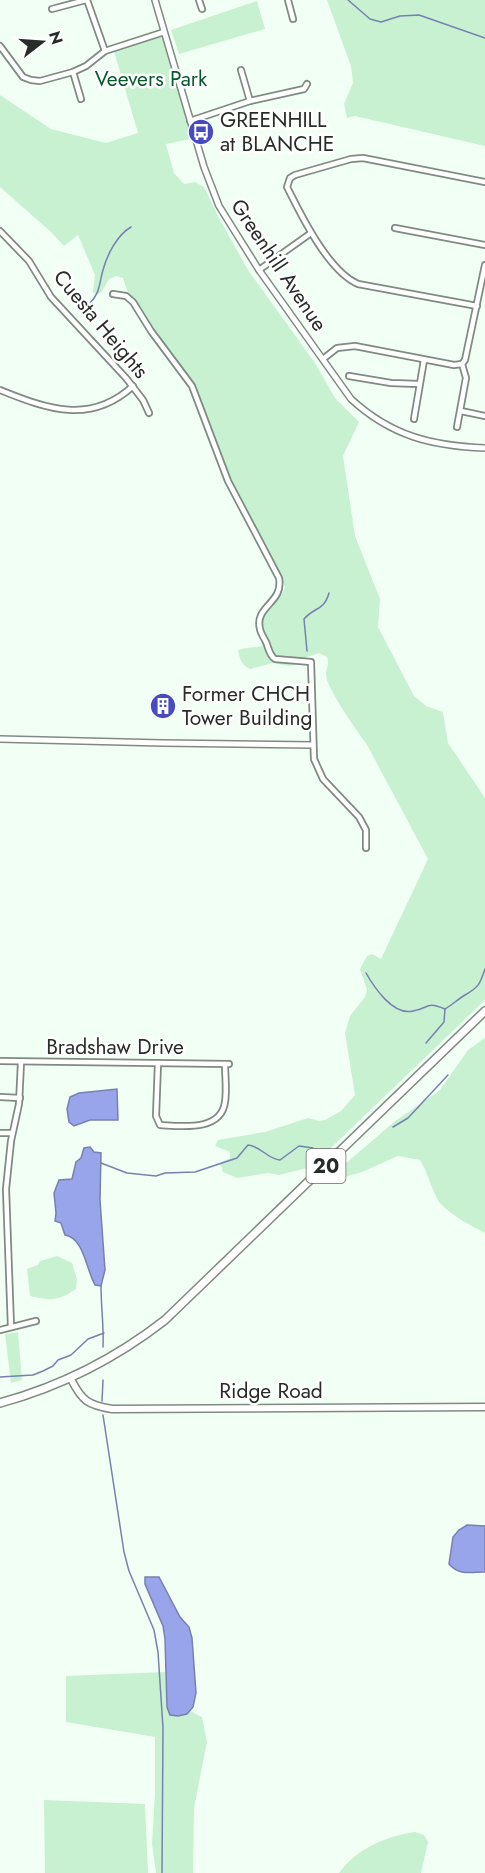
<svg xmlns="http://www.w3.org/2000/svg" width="485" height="1873" font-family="Jost,sans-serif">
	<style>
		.green { fill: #c8f1d1 }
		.water { fill: #99a5ea; stroke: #7781b0; stroke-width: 1.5 }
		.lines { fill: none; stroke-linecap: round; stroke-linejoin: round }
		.stream { stroke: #7781b0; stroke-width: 1.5 }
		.minor-casing { stroke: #7f8b82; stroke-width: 8 }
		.tertiary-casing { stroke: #7f8b82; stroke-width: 8 }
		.secondary-casing { stroke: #7f8b82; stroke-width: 9 }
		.primary-casing { stroke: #7f8b82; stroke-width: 10 }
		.minor { stroke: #fff; stroke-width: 4.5 }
		.tertiary { stroke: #fff; stroke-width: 5 }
		.secondary { stroke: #fff; stroke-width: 6 }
		.primary { stroke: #fff; stroke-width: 7 }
		.labels { text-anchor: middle; stroke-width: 5; stroke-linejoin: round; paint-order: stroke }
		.shield { fill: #fff; stroke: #686b68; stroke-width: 1.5 }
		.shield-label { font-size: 20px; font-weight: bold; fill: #272c28 }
		.park-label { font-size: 21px; fill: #085a2b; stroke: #fff }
		.poi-label { font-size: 21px; fill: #272c28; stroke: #fff; text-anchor: start }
		.street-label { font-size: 21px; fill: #272c28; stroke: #fff }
	</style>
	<rect width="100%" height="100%" fill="#f2fff5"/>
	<g class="green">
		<path d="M327,0H485V146L355,116L347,118L344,104L353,83L351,66Z"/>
		<path d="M257,1L265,29L179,54L171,30Z"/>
		<path d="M165,31L196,138L166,144L174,173L184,184L195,182L204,187L219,218L248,270L315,363L335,398L359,422L343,456L355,536L380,599L378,627L414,696L426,706L443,712L448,743L485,798V1000L311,1167L279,1175L268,1173L237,1178L223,1172L220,1163L230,1158V1152L215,1146L218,1140L265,1132L308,1118L319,1121L325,1120L341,1111L355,1095L345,1033L350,1016L365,997L367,990L360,969L367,956L372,954L381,959L428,859L366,743C358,733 327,688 326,676C325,669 330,665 327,657L319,653L307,657L294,665L288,666L273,663L250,669C241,664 240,660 238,650C246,647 254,648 262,646C262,637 261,624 264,616C268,606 280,599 285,588C281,573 273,562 265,548C247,512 223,470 208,433C200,415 196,395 185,378C163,345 134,318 123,278L116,276L109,279L101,293L96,294L93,292L95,275L78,235L64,246L51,232L0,187V95L51,129L106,143L138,133L113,48Z"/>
		<path d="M485,1038V1233C470,1225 452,1216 441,1204C433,1195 428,1172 420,1160L398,1156L362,1172L342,1178L344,1165L394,1122L440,1090L468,1050Z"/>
		<path d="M57,1256L72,1263L77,1279L76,1289C58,1301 51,1301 30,1296L27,1269L38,1265L40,1261Z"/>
		<path d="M18,1332L22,1380L11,1383L5,1334Z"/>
		<path d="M165,1672L167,1707L178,1716L187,1714L190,1711L202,1717L207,1742L194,1808L193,1873H156L152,1844L155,1793V1737L66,1722V1676Z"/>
		<path d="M44,1800L145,1804L148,1873H45Z"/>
		<path d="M415,1832L424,1835L428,1842L421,1873H339C356,1849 386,1836 415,1832Z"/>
	</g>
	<g class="water">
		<path d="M117,1089L118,1120H90L74,1126L69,1122L67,1109L70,1097L79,1093Z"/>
		<path d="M90,1147L94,1152L101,1153L100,1200L105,1270L101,1286L95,1285C86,1269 84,1238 65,1235L61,1223L55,1221L56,1213L54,1193L59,1180L72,1179L76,1162L81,1158L84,1148Z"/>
		<path d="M467,1525L485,1526V1572C471,1572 459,1576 449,1564L453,1537L459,1530Z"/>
		<path d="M145,1577H159L180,1617L189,1627L192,1638L196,1693L193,1707L187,1714L178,1716L170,1715L167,1707L165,1639L163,1626L145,1584Z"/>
	</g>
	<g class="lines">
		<g class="stream">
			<path d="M348,0L370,19L381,22L400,16L419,15L485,38"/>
			<path d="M89,304C100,294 99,284 103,270C107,255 117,235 131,227"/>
			<path d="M307,651L304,619C314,607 324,611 329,593"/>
			<path d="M366,973C374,987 393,1016 413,1011C430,1008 425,1001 445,1009"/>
			<path d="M426,1043L444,1022L445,1009C452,1005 458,999 465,995C479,987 480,984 485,969"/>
			<path d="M393,1127L408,1118L448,1075"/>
			<path d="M101,1163L127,1173L156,1176L165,1173L195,1172L237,1158L248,1145C261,1146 267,1159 280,1160L299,1146L313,1148"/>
			<path d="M101,1286C101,1307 104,1327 103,1347"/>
			<path d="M0,1377L33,1375L43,1371L53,1366L58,1360L71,1355L88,1339L104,1333"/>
			<path d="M102,1401L103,1380"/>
			<path d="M103,1415L124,1552L129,1571L154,1630L158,1652L163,1728L162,1873"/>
		</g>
		<g class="minor-casing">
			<g id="minor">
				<path d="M87,0L105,51"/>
				<path d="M199,0L202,9"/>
				<path d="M288,0L293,19"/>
				<path d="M52,9L86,0"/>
				<path d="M0,46L23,77L31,80L40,81L73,72L86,66L105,51L164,32"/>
				<path d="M241,70L250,101"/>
				<path d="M73,72L81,99"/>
				<path d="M190,121L250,101L304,89L307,84"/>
				<path d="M395,228L485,245"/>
				<path d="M0,231L29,261L51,297L126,378L143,400L149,413"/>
				<path d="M259,270L311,233"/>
				<path d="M113,294L126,296L133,302L151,331L192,386L228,481L279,578C284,603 254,606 260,629C261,634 264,638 266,642C269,649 269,655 275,659L311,662L314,759L323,779L359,817L366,830V848"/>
				<path d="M477,306L358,284C328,271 301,215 287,187L290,178L295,175L351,159L363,158L485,182"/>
				<path d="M323,359L337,348L355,346L454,365L462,364"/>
				<path d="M462,364L465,360L485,265"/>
				<path d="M349,376L391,383L419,384"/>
				<path d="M0,390C47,409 91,425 133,386"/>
				<path d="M461,411L485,416"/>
				<path d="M414,419L424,360"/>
				<path d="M457,427L466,378L462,364"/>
				<path d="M0,1061L229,1064"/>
				<path d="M158,1063L156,1116L160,1125C181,1126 221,1132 225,1102C227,1090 225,1076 225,1064"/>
				<path d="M0,1097L20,1098"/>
				<path d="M0,1133H12"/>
				<path d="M11,1327L6,1189L11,1141L19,1104L21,1062"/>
				<path d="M0,1330L36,1321"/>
			</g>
		</g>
		<g class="tertiary-casing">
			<g id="tertiary">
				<path d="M155,0L204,167L219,206L259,270L351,399C391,436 432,446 485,448"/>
				<path d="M0,739L163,743L313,745"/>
			</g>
		</g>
		<g class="secondary-casing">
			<path id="secondary" d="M71,1379C82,1401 88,1405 112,1409L485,1407"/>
		</g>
		<g class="primary-casing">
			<path id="primary" d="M0,1403C62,1386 115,1359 165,1320L485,1011"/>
		</g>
		<use href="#minor" class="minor"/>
		<use href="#tertiary" class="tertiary"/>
		<use href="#secondary" class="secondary"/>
		<use href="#primary" class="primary"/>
	</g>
	<defs>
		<g id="bus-disc" transform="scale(1.35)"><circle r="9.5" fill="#474bc1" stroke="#fff"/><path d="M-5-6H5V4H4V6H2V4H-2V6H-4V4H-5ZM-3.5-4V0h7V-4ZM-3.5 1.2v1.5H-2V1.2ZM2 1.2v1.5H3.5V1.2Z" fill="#fff"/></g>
		<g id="building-disc" transform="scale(1.35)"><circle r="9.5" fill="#474bc1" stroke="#fff"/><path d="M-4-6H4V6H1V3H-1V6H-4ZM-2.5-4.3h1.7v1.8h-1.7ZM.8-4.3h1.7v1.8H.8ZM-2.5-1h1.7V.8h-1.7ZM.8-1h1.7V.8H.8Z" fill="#fff"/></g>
	</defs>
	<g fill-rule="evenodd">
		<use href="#bus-disc" x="201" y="132"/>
		<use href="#building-disc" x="163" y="706"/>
	</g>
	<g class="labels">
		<rect class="shield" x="306.5" y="1149" width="39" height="34" rx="4.5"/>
		<g class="shield-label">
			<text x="326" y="1173">20</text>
		</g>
		<g class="park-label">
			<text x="151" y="86">Veevers Park</text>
		</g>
		<g class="poi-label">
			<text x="220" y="127">GREENHILL<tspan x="220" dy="24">at BLANCHE</tspan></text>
			<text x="182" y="701">Former CHCH<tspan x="182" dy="24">Tower Building</tspan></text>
		</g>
		<g class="street-label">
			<text transform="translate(279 265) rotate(56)" y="7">Greenhill Avenue</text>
			<text transform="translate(101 324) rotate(50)" y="7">Cuesta Heights</text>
			<text x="115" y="1054">Bradshaw Drive</text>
			<text x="271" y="1398">Ridge Road</text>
		</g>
	</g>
	<g transform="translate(42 42) rotate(73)" stroke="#ffffff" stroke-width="4.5" paint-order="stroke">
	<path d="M0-4.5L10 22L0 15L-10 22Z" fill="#272c28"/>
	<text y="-9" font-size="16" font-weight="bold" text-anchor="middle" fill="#272c28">N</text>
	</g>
</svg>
